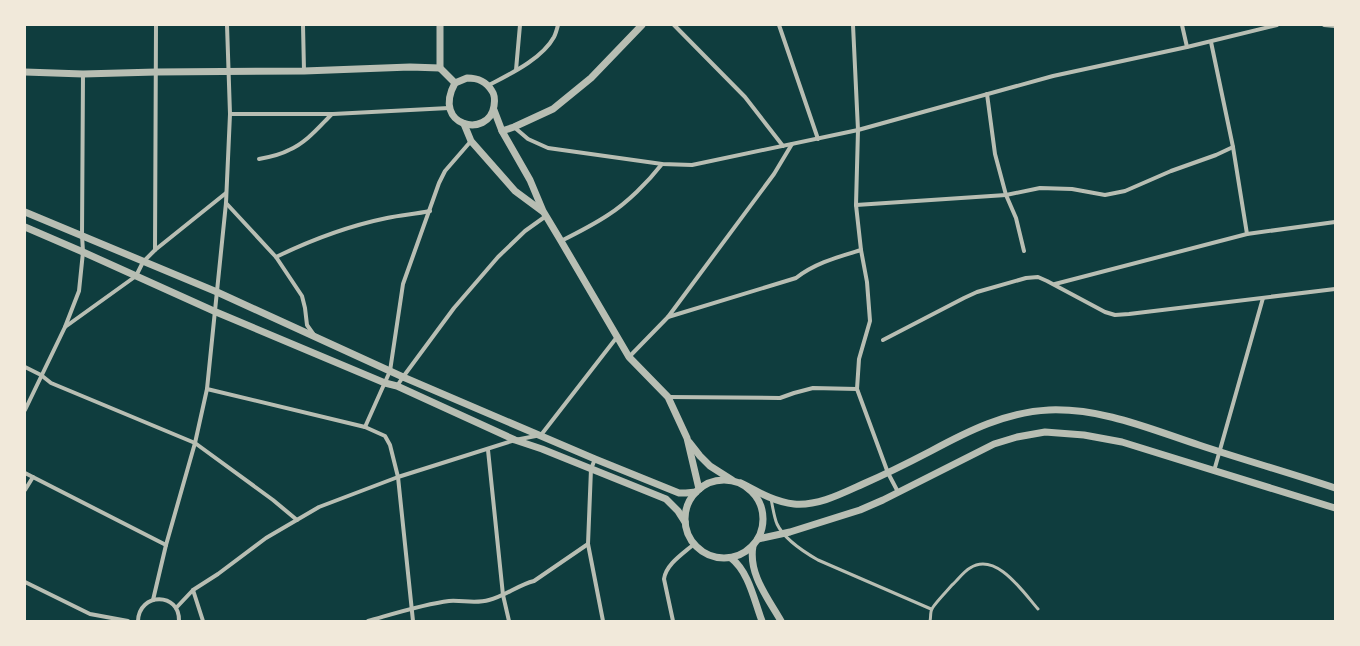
<svg xmlns="http://www.w3.org/2000/svg" width="1360" height="646" font-family="Helvetica,sans-serif">
	<style>
		.lines { fill: none; stroke-linecap: round; stroke-linejoin: round }
		.service { stroke: #b8beb3; stroke-width: 3 }
		.minor { stroke: #b8beb3; stroke-width: 4 }
		.tertiary { stroke: #b8beb3; stroke-width: 7 }
	</style>
	<rect width="100%" height="100%" fill="#0f3d3e"/>
	<g class="lines">
		<g class="service">
			<path d="M771,499C773,508 774,517 777,524C784,539 804,552 818,560L931,609"/>
			<path d="M930,621C931,618 930,612 932,609C934,604 948,590 952,585C958,580 963,572 970,568C996,551 1023,592 1038,609"/>
		</g>
		<g class="minor">
			<path d="M303,25L304,71"/>
			<path d="M674,25L745,97L783,146"/>
			<path d="M779,25L818,139"/>
			<path d="M853,25L858,130L856,205L861,250L867,282L870,321L859,359L857,389L888,473L898,492"/>
			<path d="M1182,25L1187,47"/>
			<path d="M1324,25L1335,26"/>
			<path d="M1211,42L1233,147L1247,234"/>
			<path d="M516,70L520,25"/>
			<path d="M489,85C510,74 542,59 554,37C556,33 557,29 558,25"/>
			<path d="M987,94L995,154L1006,195L1016,218L1024,251"/>
			<path d="M230,114H333L449,108"/>
			<path d="M514,127L528,139L548,148L662,164L692,165L858,130L1053,76L1187,47L1277,25"/>
			<path d="M259,159C270,157 280,155 289,150C306,143 319,127 332,114"/>
			<path d="M226,203L276,257L302,296L305,308L307,325L314,335"/>
			<path d="M856,205L1006,195L1040,188L1072,189L1105,195L1125,191L1171,171L1216,155L1233,147"/>
			<path d="M561,241C577,233 593,225 608,215C627,203 648,182 662,164"/>
			<path d="M155,250L156,25"/>
			<path d="M276,257C311,240 348,226 387,218C401,215 416,214 430,211"/>
			<path d="M1055,284L1247,234L1335,222"/>
			<path d="M668,317L796,278C815,263 838,257 861,250"/>
			<path d="M65,327L136,276L143,262L155,250L226,193"/>
			<path d="M883,340L964,298L977,292L1026,278L1038,277L1047,281L1105,312L1115,315L1129,314L1335,289"/>
			<path d="M629,357L668,317L774,174L792,144"/>
			<path d="M25,367L41,375L51,383L195,443L273,500L297,520"/>
			<path d="M397,386L403,377L454,308L498,257L525,231L546,216"/>
			<path d="M207,389L365,427L385,436L390,445L398,477L413,621"/>
			<path d="M668,397L780,398L794,393L813,388L857,389"/>
			<path d="M25,410L65,327L79,291L83,252L82,235L83,74"/>
			<path d="M365,427L390,371L403,284L439,183L445,171L471,141"/>
			<path d="M488,450L503,595L509,621"/>
			<path d="M595,459L591,469L588,544L603,621"/>
			<path d="M1214,471L1263,298"/>
			<path d="M25,473L166,545"/>
			<path d="M25,490L33,477"/>
			<path d="M25,582L90,614L128,621"/>
			<path d="M193,590L203,621"/>
			<path d="M153,600L166,545L195,443L207,389L226,203L230,114L227,25"/>
			<path d="M176,608L193,590L218,574L266,538L319,507L398,477L515,440L541,435L617,337"/>
			<path d="M138,621C139,592 180,592 179,621"/>
			<path d="M368,621C393,614 424,604 449,601C462,600 476,604 489,600C505,596 518,585 534,581L588,544"/>
			<path d="M673,621L664,579C666,564 684,553 694,544"/>
		</g>
		<g class="tertiary">
			<path d="M440,25V68L455,83"/>
			<path d="M25,72L83,74L156,72L304,71L410,67L440,68"/>
			<path d="M467,78C478,78 486,81 492,91C495,95 495,100 494,106C489,139 431,127 455,83Z"/>
			<path d="M494,110L502,131L530,180L543,211L561,241L629,357L668,397L687,438L699,489"/>
			<path d="M464,124L471,141L515,191L542,211"/>
			<path d="M502,131L514,127L553,109L591,78L642,25"/>
			<path d="M25,212L217,292L403,377L595,459L679,493H686L696,492"/>
			<path d="M25,227L83,252L216,312L385,383L397,386L515,440L542,449L666,499L678,511L685,522"/>
			<path d="M689,442L700,456L710,466L732,480"/>
			<circle cx="724" cy="519" r="39"/>
			<path d="M741,483C758,492 775,502 794,504C818,506 841,494 863,484C886,474 908,463 931,451C968,431 1006,412 1049,410C1102,408 1150,429 1199,445C1244,460 1290,473 1335,488"/>
			<path d="M758,539L790,532L860,510L883,500L994,444L1017,437L1045,432L1084,435L1122,442L1335,508"/>
			<path d="M753,546C748,574 768,598 781,621"/>
			<path d="M731,558C749,572 754,600 762,621"/>
		</g>
	</g>
	<rect width="1360" height="646" fill="none" stroke="#f1e9da" stroke-width="52"/>
</svg>
